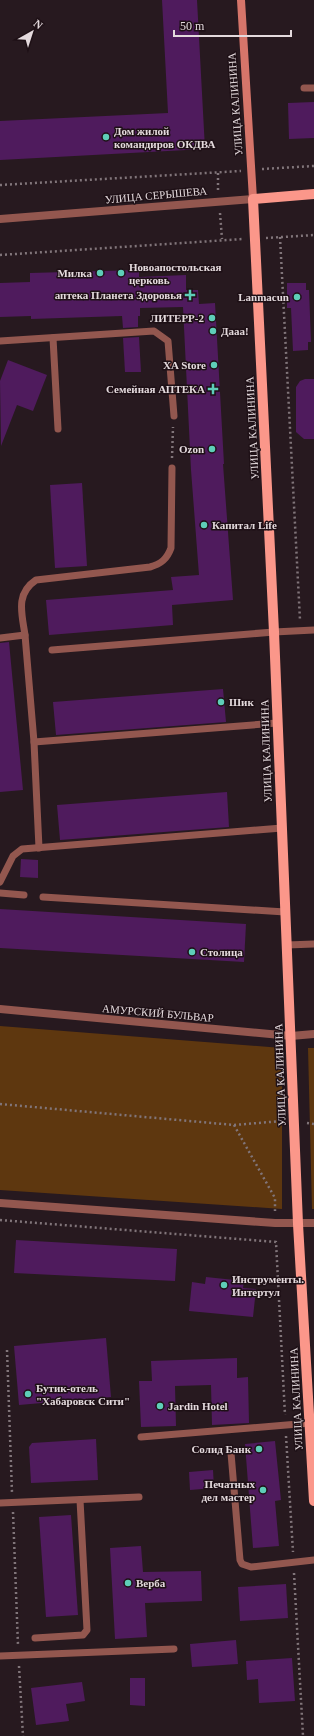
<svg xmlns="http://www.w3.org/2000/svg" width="314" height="1736" font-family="'Times New Roman',serif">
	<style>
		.green { fill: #5e370f }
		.building { fill: #4f1b5d }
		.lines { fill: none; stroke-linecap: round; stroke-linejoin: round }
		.path { stroke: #81757a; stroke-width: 2.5; stroke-dasharray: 2 3; stroke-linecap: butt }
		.service { stroke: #93574f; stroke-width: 7 }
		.tertiary { stroke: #93574f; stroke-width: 8 }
		.secondary { stroke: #d6756a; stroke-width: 8 }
		.primary { stroke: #fb978a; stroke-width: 10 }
		.poi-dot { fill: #5eceb8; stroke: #1e1016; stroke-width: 1.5 }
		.labels { text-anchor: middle; stroke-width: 3; stroke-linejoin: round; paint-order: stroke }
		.street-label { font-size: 11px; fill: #e4dadd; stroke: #1e1016 }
		.poi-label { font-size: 11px; font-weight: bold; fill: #e4dadd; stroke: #1e1016; text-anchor: start }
	</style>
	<rect width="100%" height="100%" fill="#27191f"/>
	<g class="green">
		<path d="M0,1026L282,1048V1209L0,1190Z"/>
		<path d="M308,1048H314V1209H312Z"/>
	</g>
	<g class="building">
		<path d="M162,0H197L205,149L0,160V121L168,113Z"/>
		<path d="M314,102V138L289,139L288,103Z"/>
		<path d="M139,270V277L186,275V290H198L199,304L215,303L224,464H223L233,600L172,605L173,625L49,635L46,600L173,590L171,577L199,575L191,470L183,307L140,308V316H138V327L123,328L122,316L31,319V316L0,317V283L30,282V273Z"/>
		<path d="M287,283H306V290H309L311,342H308V350L293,351L291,308H287Z"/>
		<path d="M139,337L141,372H125L123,338Z"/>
		<path d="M8,360L47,375L33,411L17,405L1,446L0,381Z"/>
		<path d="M305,379H314V439H304L296,432V387L300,381Z"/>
		<path d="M82,483L87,566L55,568L50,485Z"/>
		<path d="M9,642L23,790L0,792V643Z"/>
		<path d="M223,689L226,722L56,735L53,702Z"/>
		<path d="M227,792L229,827L60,840L57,805Z"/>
		<path d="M21,859L38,860V878L20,877Z"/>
		<path d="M0,909L246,924L244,962L0,948Z"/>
		<path d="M16,1240L177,1249L175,1281L14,1273Z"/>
		<path d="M206,1277L244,1281L243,1288L256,1289L253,1317L189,1311L192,1282L205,1284Z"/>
		<path d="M106,1338L111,1397L19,1405L14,1346Z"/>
		<path d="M237,1358V1378L248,1377L249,1423L212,1425L211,1385L175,1386L176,1426L141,1427L139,1381H152L151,1361Z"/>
		<path d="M96,1439L98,1480L31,1483L29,1447L32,1443Z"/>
		<path d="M275,1441L281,1500L275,1501L279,1546L253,1548L245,1444Z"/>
		<path d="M213,1470L214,1488L190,1490L189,1472Z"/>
		<path d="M71,1515L78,1615L46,1617L39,1517Z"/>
		<path d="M141,1546L143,1572L201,1571L202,1601L145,1603L147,1637L115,1639L110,1548Z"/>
		<path d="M286,1584L288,1618L240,1621L238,1587Z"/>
		<path d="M236,1640L238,1664L192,1667L190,1644Z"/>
		<path d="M292,1658L295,1701L259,1703L258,1679L247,1680L246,1661Z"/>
		<path d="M130,1678H145V1706L130,1705Z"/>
		<path d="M82,1682L85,1701L66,1704L69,1721L36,1725L31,1688Z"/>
	</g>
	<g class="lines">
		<g class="path">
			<path d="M262,169L314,166"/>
			<path d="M218,173V190"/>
			<path d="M0,185L241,171"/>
			<path d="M220,213L222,239"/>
			<path d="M280,237L300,620"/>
			<path d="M266,238L314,235"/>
			<path d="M0,255L243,239"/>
			<path d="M172,458L173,427"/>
			<path d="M0,1104L234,1125L282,1121"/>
			<path d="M307,1123L314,1124"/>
			<path d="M234,1125L275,1198V1211"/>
			<path d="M0,1220L276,1242L285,1415"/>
			<path d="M7,1350L12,1493"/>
			<path d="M286,1436L293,1552"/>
			<path d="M13,1512L18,1645"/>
			<path d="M294,1573L303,1736"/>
			<path d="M19,1666L23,1736"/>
		</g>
		<g class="service">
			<path d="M304,88H314"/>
			<path d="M53,338L58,429"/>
			<path d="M0,341L154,331L168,341L174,416"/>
			<path d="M25,635C22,614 15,594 36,580L150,567C161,564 167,559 171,548L172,468"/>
			<path d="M0,638L25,635L34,742"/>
			<path d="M52,650L274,632L314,630"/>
			<path d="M39,848L34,742L277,723"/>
			<path d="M0,882L13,856L22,849L282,828"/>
			<path d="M0,893L24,895"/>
			<path d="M43,897L285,912"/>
			<path d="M287,945L314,944"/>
			<path d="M141,1437L310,1423"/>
			<path d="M231,1453L240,1560L242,1564L251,1567L314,1560"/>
			<path d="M0,1503L139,1497"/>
			<path d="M35,1638L83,1635L87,1630L80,1500"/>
			<path d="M0,1656L174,1649"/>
		</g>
		<g class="tertiary">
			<path d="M0,219L253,199"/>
			<path d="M0,1009L291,1036L314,1034"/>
			<path d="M0,1203L275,1223H314"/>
		</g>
		<path class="secondary" d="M241,0L253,199"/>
		<path class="primary" d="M314,194L253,199L274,632L298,1224L314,1501"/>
	</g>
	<g class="poi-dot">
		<circle cx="106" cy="137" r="4"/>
		<circle cx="100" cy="273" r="4"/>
		<circle cx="121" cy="273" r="4"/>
		<path d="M188 289h4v4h4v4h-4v4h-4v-4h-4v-4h4z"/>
		<circle cx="297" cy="297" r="4"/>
		<circle cx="212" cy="318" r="4"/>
		<circle cx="213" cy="331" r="4"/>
		<circle cx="214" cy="365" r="4"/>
		<path d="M211 383h4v4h4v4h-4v4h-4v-4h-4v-4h4z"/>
		<circle cx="212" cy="449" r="4"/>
		<circle cx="204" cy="525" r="4"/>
		<circle cx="221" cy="702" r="4"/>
		<circle cx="192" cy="952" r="4"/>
		<circle cx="224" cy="1285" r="4"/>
		<circle cx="28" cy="1394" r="4"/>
		<circle cx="160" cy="1406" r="4"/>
		<circle cx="259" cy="1449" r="4"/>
		<circle cx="263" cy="1490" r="4"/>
		<circle cx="128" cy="1583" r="4"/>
	</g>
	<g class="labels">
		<g class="street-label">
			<text transform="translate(235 104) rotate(-94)" y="4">УЛИЦА КАЛИНИНА</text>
			<text transform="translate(156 195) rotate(-5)" y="4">УЛИЦА СЕРЫШЕВА</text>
			<text transform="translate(252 428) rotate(-93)" y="4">УЛИЦА КАЛИНИНА</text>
			<text transform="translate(266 751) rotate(-92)" y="4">УЛИЦА КАЛИНИНА</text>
			<text transform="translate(158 1013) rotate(5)" y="4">АМУРСКИЙ БУЛЬВАР</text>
			<text transform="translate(280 1075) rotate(-92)" y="4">УЛИЦА КАЛИНИНА</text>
			<text transform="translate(296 1399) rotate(-93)" y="4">УЛИЦА КАЛИНИНА</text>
		</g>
		<g class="poi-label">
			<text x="114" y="135">Дом жилой<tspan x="114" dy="13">командиров ОКДВА</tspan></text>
			<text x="129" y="271">Новоапостольская<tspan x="129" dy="13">церковь</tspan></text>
			<text x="92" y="277" text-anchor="end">Милка</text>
			<text x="182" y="299" text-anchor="end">аптека Планета Здоровья</text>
			<text x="289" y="301" text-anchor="end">Lanmacun</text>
			<text x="204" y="322" text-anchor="end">ЛИТЕРР-2</text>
			<text x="221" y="335">Дааа!</text>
			<text x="206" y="369" text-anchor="end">XA Store</text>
			<text x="205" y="393" text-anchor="end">Семейная АПТЕКА</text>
			<text x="204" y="453" text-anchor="end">Ozon</text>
			<text x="212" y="529">Капитал Life</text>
			<text x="229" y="706">Шик</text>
			<text x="200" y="956">Столица</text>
			<text x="232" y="1283">Инструменты.<tspan x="232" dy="13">Интертул</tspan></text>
			<text x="36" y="1392">Бутик-отель<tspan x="36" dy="13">"Хабаровск Сити"</tspan></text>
			<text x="168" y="1410">Jardin Hotel</text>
			<text x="251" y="1453" text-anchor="end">Солид Банк</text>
			<text x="255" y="1488" text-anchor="end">Печатных<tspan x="255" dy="13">дел мастер</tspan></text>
			<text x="136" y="1587">Верба</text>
		</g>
	</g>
	<g transform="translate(32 32) rotate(39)" stroke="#1e1016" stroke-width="3" paint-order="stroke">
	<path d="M0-3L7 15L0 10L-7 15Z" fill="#e4dadd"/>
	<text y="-6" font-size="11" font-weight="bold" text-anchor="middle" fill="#e4dadd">N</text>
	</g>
	<path d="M174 30v6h117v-6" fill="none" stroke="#e4dadd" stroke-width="2"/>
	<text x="180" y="30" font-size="12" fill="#e4dadd" stroke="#1e1016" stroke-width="3" paint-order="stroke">50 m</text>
</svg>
